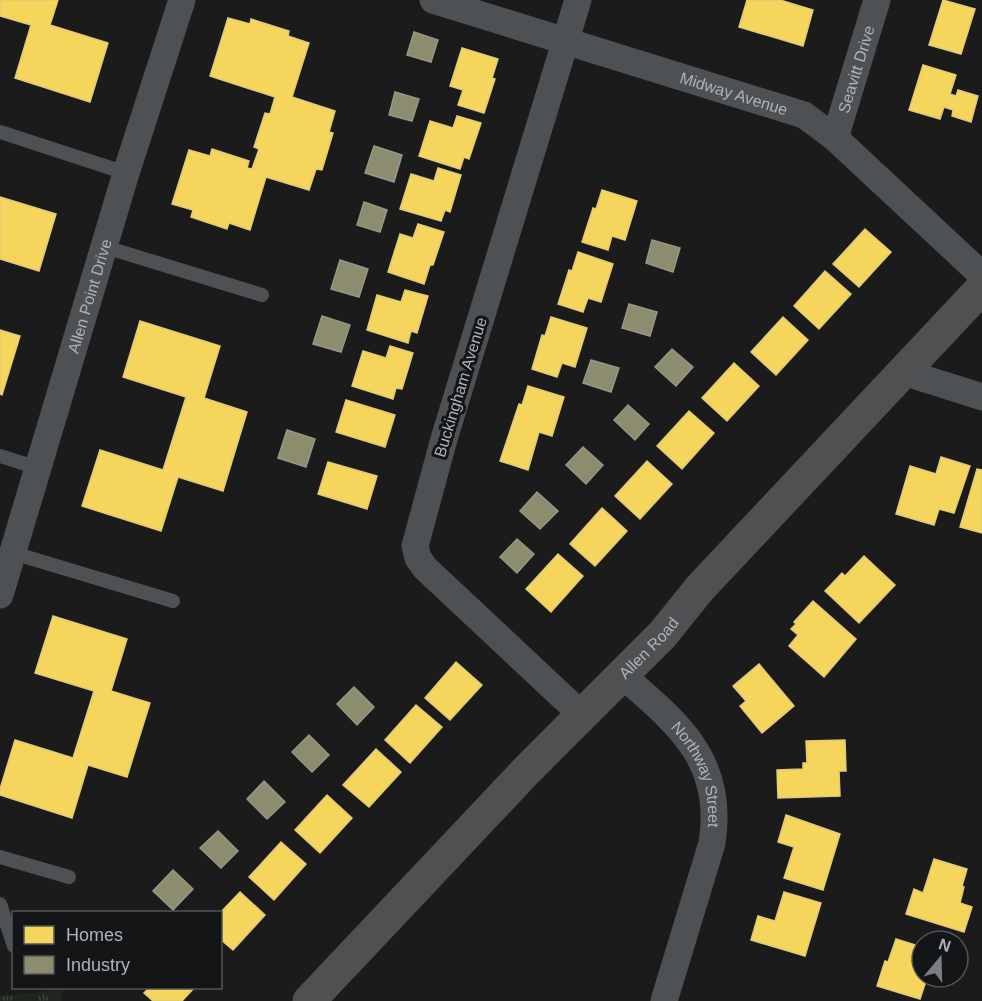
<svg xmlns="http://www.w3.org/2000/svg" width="982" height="1001" font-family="Helvetica,sans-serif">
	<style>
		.grass { fill: url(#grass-tufts) }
		.homes { fill: #f6d55c; stroke: #e0cb79; stroke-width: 1.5 }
		.industry { fill: #8c8c6e; stroke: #959885; stroke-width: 1.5 }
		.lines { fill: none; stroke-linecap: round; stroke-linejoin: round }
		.service { stroke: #4e5154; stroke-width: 14 }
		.minor { stroke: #4e5154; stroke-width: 27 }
		.secondary { stroke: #4e5052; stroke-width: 33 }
		.labels { text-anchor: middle; stroke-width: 6; stroke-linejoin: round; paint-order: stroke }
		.street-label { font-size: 16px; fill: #abb3bc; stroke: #141517 }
	</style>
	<defs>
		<pattern id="grass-tufts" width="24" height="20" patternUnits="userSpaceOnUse" patternTransform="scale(1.5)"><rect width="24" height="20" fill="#1e261e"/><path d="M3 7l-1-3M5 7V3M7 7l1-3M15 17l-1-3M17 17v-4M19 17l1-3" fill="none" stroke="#3c433d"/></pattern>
	</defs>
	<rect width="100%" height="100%" fill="#1b1b1b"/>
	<path class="grass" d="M61,990L62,1001H0V996Z"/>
	<g class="homes">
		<path d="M0,0H58L50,25L108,43L90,102L15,78L31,25L0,16Z"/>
		<path d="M747,0H780L813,10L803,46L739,27Z"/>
		<path d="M943,0L975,9L961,54L929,45Z"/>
		<path d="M228,18L250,24L251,19L289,31L288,36L309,43L292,97L335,111L329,132L333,133L322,170L316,169L309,190L266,177L250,230L229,223L227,229L191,217L193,210L172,204L189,150L210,156L212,149L249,161L247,168L252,169L259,149L254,147L265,113L270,114L275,97L210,76Z"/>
		<path d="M462,48L498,59L492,78L495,79L484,113L458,105L463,90L450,86Z"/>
		<path d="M923,65L956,75L950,94L956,96L958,90L978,96L971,122L952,116L953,110L944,107L940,119L909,110Z"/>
		<path d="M457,116L481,123L469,159L464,157L460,169L419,156L430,121L453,128Z"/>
		<path d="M438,168L461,175L450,212L445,210L441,221L400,209L411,174L434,181Z"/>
		<path d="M602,190L637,201L625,240L612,236L608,250L582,242L593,208L596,209Z"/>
		<path d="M0,197L56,214L39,271L0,259Z"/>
		<path d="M418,224L444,232L433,265H430L424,284L388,272L400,234L413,238Z"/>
		<path d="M865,229L891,252L859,287L833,264Z"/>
		<path d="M578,252L613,264L601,302L588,298L583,312L558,304L569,270L572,271Z"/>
		<path d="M825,271L851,294L819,329L794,306Z"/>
		<path d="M405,290L428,296L417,333L411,331L408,343L367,330L377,295L401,302Z"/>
		<path d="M551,317L587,328L575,367L562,363L557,377L532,369L542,335L545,336Z"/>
		<path d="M783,317L808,340L776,375L751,352Z"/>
		<path d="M140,321L220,346L204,398L247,412L223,491L178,477L161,531L82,506L100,450L163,470L186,397L123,377Z"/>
		<path d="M0,330L20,336L2,395L0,394Z"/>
		<path d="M390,346L413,353L402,389L396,388L393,399L352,386L363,351L386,358Z"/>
		<path d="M734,363L759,386L727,421L702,398Z"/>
		<path d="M528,386L564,397L552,436L539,432L528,470L500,461L519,404L522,405Z"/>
		<path d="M346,400L395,415L385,447L336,432Z"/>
		<path d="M689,411L714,433L682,469L657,446Z"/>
		<path d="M941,457L970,466L954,513L939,509L934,525L896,514L910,466L936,474Z"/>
		<path d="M647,461L672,484L640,519L615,496Z"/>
		<path d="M328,462L377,476L367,509L318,494Z"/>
		<path d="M977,469L982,470V533L960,527Z"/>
		<path d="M602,508L627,531L595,566L570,544Z"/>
		<path d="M558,554L583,576L551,612L526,589Z"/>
		<path d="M864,556L895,585L859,623L825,591L842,573L845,576Z"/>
		<path d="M813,601L856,639L824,677L789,646L798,635L791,629L796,624L794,622Z"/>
		<path d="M53,616L127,639L111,691L150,703L127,777L88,765L72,818L0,795V789L15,740L73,758L94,691L35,673Z"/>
		<path d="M456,662L482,685L450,720L425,698Z"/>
		<path d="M759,664L794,706L762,733L740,706L746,701L733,686Z"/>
		<path d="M416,705L442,727L410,763L385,740Z"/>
		<path d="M845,740L846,771H839L840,796L778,798L777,770L803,769V763H807L806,741Z"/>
		<path d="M376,749L401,772L369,807L343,785Z"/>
		<path d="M327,795L352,818L320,853L295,830Z"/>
		<path d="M786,815L840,834L823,890L784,878L794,847L778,842Z"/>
		<path d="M281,842L306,864L274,900L249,877Z"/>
		<path d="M934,859L967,869L962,886L964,887L960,903L972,907L964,932L906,914L914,889L923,893Z"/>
		<path d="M240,892L265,915L233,950L220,939V913Z"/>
		<path d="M784,892L821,903L805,956L751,940L758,916L775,921Z"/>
		<path d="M896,939L922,947V977H951L949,984L927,978L920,999L877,986L885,961L888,962Z"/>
		<path d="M149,988H194L182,1001H153L144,993Z"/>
	</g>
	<g class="industry">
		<path d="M414,32L438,40L431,62L407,55Z"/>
		<path d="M395,92L419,99L412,121L389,115Z"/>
		<path d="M374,146L402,155L394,182L365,173Z"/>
		<path d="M364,202L387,210L380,232L357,225Z"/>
		<path d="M652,240L680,248L673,272L646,263Z"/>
		<path d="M340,260L368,269L359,297L331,289Z"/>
		<path d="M629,304L657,312L650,336L622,328Z"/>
		<path d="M322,316L350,325L341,352L313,344Z"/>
		<path d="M672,349L693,367L676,386L655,367Z"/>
		<path d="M591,360L619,368L611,392L583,383Z"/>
		<path d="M628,405L649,424L635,440L614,420Z"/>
		<path d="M287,430L315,439L306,467L278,458Z"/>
		<path d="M583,447L603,465L586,484L566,465Z"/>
		<path d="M537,492L558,511L540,529L520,511Z"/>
		<path d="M517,539L534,554L517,573L500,557Z"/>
		<path d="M354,687L374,707L357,725L337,704Z"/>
		<path d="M309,735L329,755L312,772L292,752Z"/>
		<path d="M264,781L285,802L267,819L247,799Z"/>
		<path d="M218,831L238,851L221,868L200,848Z"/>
		<path d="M173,870L193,889L173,910L153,891Z"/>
	</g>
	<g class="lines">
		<g class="service">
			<path d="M0,132L126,173"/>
			<path d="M105,247L262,295"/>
			<path d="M0,456L38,468"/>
			<path d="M13,553L173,601"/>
			<path d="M0,857L69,877"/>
			<path d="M0,904L14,946"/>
		</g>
		<g class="minor">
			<path id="s1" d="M433,0L804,115L835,138L982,275"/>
			<path d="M578,0L444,439L415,546L418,558L425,568L582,715"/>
			<path id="s2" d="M835,138L877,0"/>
			<path d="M903,372L982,397"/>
			<path id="s3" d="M0,595L126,173L182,0"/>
			<path id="s4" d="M622,675C678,724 725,760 712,843L664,1001"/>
		</g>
		<path class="secondary" id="s5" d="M309,1001L527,770L663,634L700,588L982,288"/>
	</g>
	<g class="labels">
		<g class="street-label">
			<text dy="6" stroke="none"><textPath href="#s2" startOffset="72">Seavitt Drive</textPath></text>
			<text dy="6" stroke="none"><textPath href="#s1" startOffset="315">Midway Avenue</textPath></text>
			<text dy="6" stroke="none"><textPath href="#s3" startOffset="312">Allen Point Drive</textPath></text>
			<text transform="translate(460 387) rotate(-73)" y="6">Buckingham Avenue</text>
			<text dy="6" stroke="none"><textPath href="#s5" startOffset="490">Allen Road</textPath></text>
			<text dy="6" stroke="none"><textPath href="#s4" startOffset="129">Northway Street</textPath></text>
		</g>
	</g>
	<rect x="12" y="911" width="210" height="78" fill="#141517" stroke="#505459" stroke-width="1.5"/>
	<rect x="24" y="926" width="30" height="18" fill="#f6d55c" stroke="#505459" stroke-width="1.5"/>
	<text x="66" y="941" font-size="18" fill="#abb3bc">Homes</text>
	<rect x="24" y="956" width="30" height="18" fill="#8c8c6e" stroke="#505459" stroke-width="1.5"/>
	<text x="66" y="971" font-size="18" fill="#abb3bc">Industry</text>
	<g transform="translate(940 959) rotate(19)"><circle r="28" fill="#141517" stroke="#505459" stroke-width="1.5"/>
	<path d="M0-4.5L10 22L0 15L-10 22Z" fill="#797e84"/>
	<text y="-9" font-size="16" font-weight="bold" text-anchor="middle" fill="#abb3bc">N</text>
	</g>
</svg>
